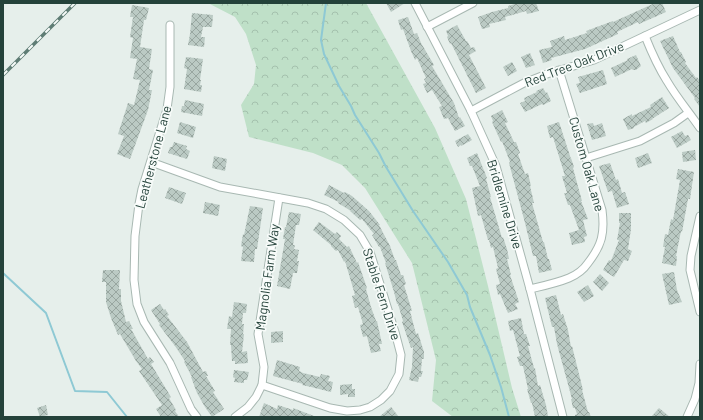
<svg xmlns="http://www.w3.org/2000/svg" width="703" height="420" font-family="Barlow,sans-serif">
	<style>
		.forest { fill: url(#forest-crowns) }
		.lines { fill: none; stroke-linecap: round; stroke-linejoin: round }
		.stream { stroke: #8ec9d4; stroke-width: 2 }
		.building { fill: url(#building-cross-hatch) }
		.minor-casing { stroke: #a8b8b2; stroke-width: 9 }
		.minor { stroke: #fff; stroke-width: 7 }
		.rail-casing { stroke: #5f7d75; stroke-width: 3.5 }
		.rail { stroke: #f7fbf9; stroke-width: 2; stroke-dasharray: 6; stroke-linecap: butt }
		.labels { text-anchor: middle; stroke-width: 3.5; stroke-linejoin: round; paint-order: stroke }
		.street-label { font-size: 13px; fill: #24423a; stroke: #f7fbf9 }
	</style>
	<defs>
		<pattern id="forest-crowns" width="20" height="18" patternUnits="userSpaceOnUse"><rect width="20" height="18" fill="#bfe0c8"/><path d="M2 6a3 3 0 1 1 6 0M12 15a3 3 0 1 1 6 0" fill="none" stroke="#a4c1ad"/></pattern>
		<pattern id="building-cross-hatch" width="8" height="8" patternUnits="userSpaceOnUse"><rect width="8" height="8" fill="#bbcac4"/><path d="M0 0l8 8M0 8l8-8" fill="none" stroke="#98a6a0"/></pattern>
	</defs>
	<rect width="100%" height="100%" fill="#e6efeb"/>
	<path class="forest" d="M208,3H366L435,128L466,199L488,286L512,388L521,417H453L432,401L436,360L412,263L365,188L342,165L313,153L249,137L241,105L254,84L256,65L246,34L235,17Z"/>
	<g class="lines">
		<g class="stream">
			<path d="M326,3L321,40L324,54L339,86L351,106L355,115L379,153L386,167L413,211L448,262L467,295L470,307L490,355L501,387L509,417"/>
			<path d="M3,273L46,313L75,391L107,392L127,417"/>
		</g>
	</g>
	<g class="building">
		<path d="M386,3H405L391,12Z"/>
		<path d="M518,3H536L539,11L527,14L526,11L505,17L506,20L489,24L490,27L482,29L478,17L492,12L508,8V6Z"/>
		<path d="M655,3H662L666,12L639,24L638,22L617,32L618,34L585,49L551,58L552,60L543,63L539,50L552,47L550,41L564,36L565,40L587,33L586,31L594,28L613,21V22Z"/>
		<path d="M132,5L149,8L146,20H144L140,47L152,49L149,69L153,70L149,90H152L148,110L130,159L117,154L124,136L118,134L128,103L134,105L140,80L133,79L137,59L130,58L133,38L130,37L133,17H130Z"/>
		<path d="M192,13L213,15L212,27H203L201,37H205L204,47L188,45L190,34Z"/>
		<path d="M408,17L414,34L417,33L421,43L434,65L432,66L454,103L459,118L460,117L465,126L455,131L448,118L444,119L439,107L442,106L432,90L427,93L423,84L426,83L424,79L426,78L417,58L415,60L411,51L403,29L401,30L398,20Z"/>
		<path d="M457,25L466,41H467L471,48L474,47L476,51L469,55L486,88L476,93L451,43L450,44L447,37L448,36L446,31Z"/>
		<path d="M673,36L680,52H681L686,62L685,63L696,78L697,77L700,81V107L694,99L695,98L673,68L660,41Z"/>
		<path d="M530,53L535,65L526,68L521,57Z"/>
		<path d="M636,55L641,66L636,70H633L632,69L615,77L611,68L628,60L627,59Z"/>
		<path d="M186,57L203,59L200,80H201L200,85H202L201,92L184,89L187,69L184,68Z"/>
		<path d="M512,62L517,71L508,76L503,67Z"/>
		<path d="M603,70L607,84L580,93L576,84L580,83L578,77Z"/>
		<path d="M543,88L546,93L547,92L551,101L543,105L542,104L525,112L520,103L525,101L524,98L537,92L536,91Z"/>
		<path d="M662,97L669,108L652,119H653L646,123L645,121L634,127V128L628,130L623,119L632,114V116L651,107L650,105Z"/>
		<path d="M185,100L204,104L202,116L181,112L182,106H184Z"/>
		<path d="M502,110L508,122L505,123L514,142H516L520,153L518,154L525,174L528,173L531,186H530L534,203H532L543,242H544L548,259H549L552,270L539,273L536,256H533L525,223L509,163L510,162L502,141L501,142L492,122L493,121L491,116Z"/>
		<path d="M180,122L196,127L193,138L177,133Z"/>
		<path d="M559,122L571,159V158L574,167L573,168L582,201H581L588,219L583,220L587,236L584,237L585,242L572,245L569,233L579,230L570,205H568L564,193H567L562,176H565L553,137L550,138L547,126Z"/>
		<path d="M593,123L594,126L602,123L606,136L592,140L587,124Z"/>
		<path d="M682,131L685,136L688,135L691,140L677,148L671,137Z"/>
		<path d="M468,134L472,140L461,146V145L458,147L455,141Z"/>
		<path d="M174,142L187,146L186,149L190,151L187,159L168,153L170,147H172Z"/>
		<path d="M695,150L696,160L683,162L682,152Z"/>
		<path d="M477,153L487,178L486,179L491,197H490L502,238L503,237L507,249L509,259H507L511,275H510L519,302L515,304L518,309L508,313L500,294L498,295L496,285L500,284L496,269L498,268L493,247L491,248L489,240H488L481,215L478,216L472,188L480,186L472,166H470L467,158Z"/>
		<path d="M648,153L652,163L638,168L635,158Z"/>
		<path d="M214,156L227,159L225,171L212,168Z"/>
		<path d="M610,163L616,180L618,179L622,193L625,192L629,204L617,208L612,191L608,192L599,166Z"/>
		<path d="M678,169L694,172L690,199H688L682,232L681,231L676,256H677L676,266L662,263L665,247H663L665,234L668,235L671,219L673,220L680,180L676,179Z"/>
		<path d="M329,185L344,193L345,192L352,196L369,211L380,225H379L390,246L395,260H396L401,275H403L406,284L404,285L412,311H410L416,334L418,333L424,352V359H422L421,371H423L421,377H419L418,382L409,380L412,367L413,347L411,348L402,322L403,321L398,304H397L394,292L385,263H386L380,247H379L372,235L374,234L362,219L360,220L350,211H351L338,203L339,202L324,195Z"/>
		<path d="M169,187L186,193L182,204L165,198Z"/>
		<path d="M205,202L220,205L218,216L203,213Z"/>
		<path d="M250,206L263,208L257,249H255L254,262L241,261L243,247L241,246L243,234L244,235Z"/>
		<path d="M289,212L301,214L299,225H296L293,245H295L294,249L299,250L297,261H299L297,273H293L290,289L277,286L285,239H283L285,227H286Z"/>
		<path d="M619,213H631V229L628,249L632,251L628,261L624,260L614,277L603,270L609,260L611,261L619,240H617L620,223H619Z"/>
		<path d="M319,222L335,234L337,232L341,236L339,239L347,247L349,246L357,263L358,262L367,288L366,289L371,307L376,321H377L382,344H379L381,351L371,353L367,336L363,337L360,325L363,324L358,307L355,308L352,296L355,295L345,261L344,262L338,250L336,251L331,246V245L313,230Z"/>
		<path d="M103,270H120L119,289H121V301L126,322L129,321L133,329H131L148,359L150,357L154,362L151,364L171,397L169,398L176,410L175,411L179,417H161L156,409L162,405L139,371L142,369L136,361L120,334L118,335L111,318L106,302V282H102Z"/>
		<path d="M674,272L677,290L682,302L669,305L662,274Z"/>
		<path d="M600,274L609,283L602,291L593,282Z"/>
		<path d="M588,285L594,296L584,302L577,292Z"/>
		<path d="M556,295L561,315L563,314L568,330L571,347L572,346L583,390H582L588,412H589L591,417H575V415L577,414L575,408H573L571,399H572L557,344L554,327H552L545,298Z"/>
		<path d="M234,302L247,304L246,313H243L242,324H244L243,334H244L242,352L247,351L248,363L235,364V361H232L231,345H230L231,329H227L229,316L232,317Z"/>
		<path d="M160,304L164,310L165,309L169,315L167,316L187,342L203,372L206,371L208,376H206L215,391L213,392L224,409L212,417L205,407L197,393L191,377H192L184,362L185,361L175,346L159,325L160,324L151,310Z"/>
		<path d="M521,318L524,334H526L530,346H528L534,368H535L538,386L540,385L546,405L548,416L535,417L532,403H531L527,389H528L523,366H520L517,357L520,356L513,330L510,331L508,321Z"/>
		<path d="M283,331V342L271,343V332Z"/>
		<path d="M277,360L300,367L299,371L303,373L320,377L321,374L330,376L328,381L333,382L331,392L311,387L302,385L303,384L273,376Z"/>
		<path d="M234,370L249,372L247,380H244V383L234,382L235,378L233,377Z"/>
		<path d="M352,384V389H355V397H348V394L340,395V385Z"/>
		<path d="M264,403L277,409L278,405L293,410V408L314,416V417H259Z"/>
		<path d="M46,405L48,415L40,417L37,408Z"/>
		<path d="M391,407L399,417H379Z"/>
		<path d="M659,408L670,417H651Z"/>
	</g>
	<g class="lines">
		<g class="minor-casing">
			<g id="minor">
				<path d="M415,3L471,111L496,166L530,289L563,417"/>
				<path d="M170,25V87L167,109L142,189L139,204L135,236L134,280L137,304L144,322L170,363L191,409L197,417"/>
				<path d="M427,27L473,3"/>
				<path d="M645,36C651,51 658,67 667,81C677,98 689,112 700,128"/>
				<path d="M471,111L524,83L547,74L594,60L700,10"/>
				<path d="M586,158L640,141L674,123L688,113"/>
				<path d="M151,162L220,187L308,203L326,209L344,220L360,235L370,252L395,332L401,355L399,374L390,391L381,400L370,407L360,410L347,411L330,408L262,385"/>
				<path d="M700,216L691,256L690,270L700,312"/>
				<path d="M530,289C543,286 557,283 569,278C576,275 584,269 588,263C602,245 605,233 602,210L559,70"/>
				<path d="M235,417L248,407L256,397L262,385L264,367L258,334L279,198"/>
				<path d="M687,417L695,399L699,383L700,364"/>
			</g>
		</g>
		<use href="#minor" class="minor"/>
		<g class="rail-casing">
			<path id="rail" d="M3,75L75,3"/>
		</g>
		<use href="#rail" class="rail"/>
	</g>
	<g class="labels">
		<g class="street-label">
			<text transform="translate(574 64) rotate(-21)" y="5">Red Tree Oak Drive</text>
			<text transform="translate(153 157) rotate(-75)" y="5">Leatherstone Lane</text>
			<text transform="translate(587 164) rotate(74)" y="5">Custom Oak Lane</text>
			<text transform="translate(505 204) rotate(73)" y="5">Bridlemine Drive</text>
			<text transform="translate(267 277) rotate(-82)" y="5">Magnolia Farm Way</text>
			<text transform="translate(382 294) rotate(72)" y="5">Stable Fern Drive</text>
		</g>
	</g>
	<rect width="703" height="420" fill="none" stroke="#24423a" stroke-width="8"/>
</svg>
